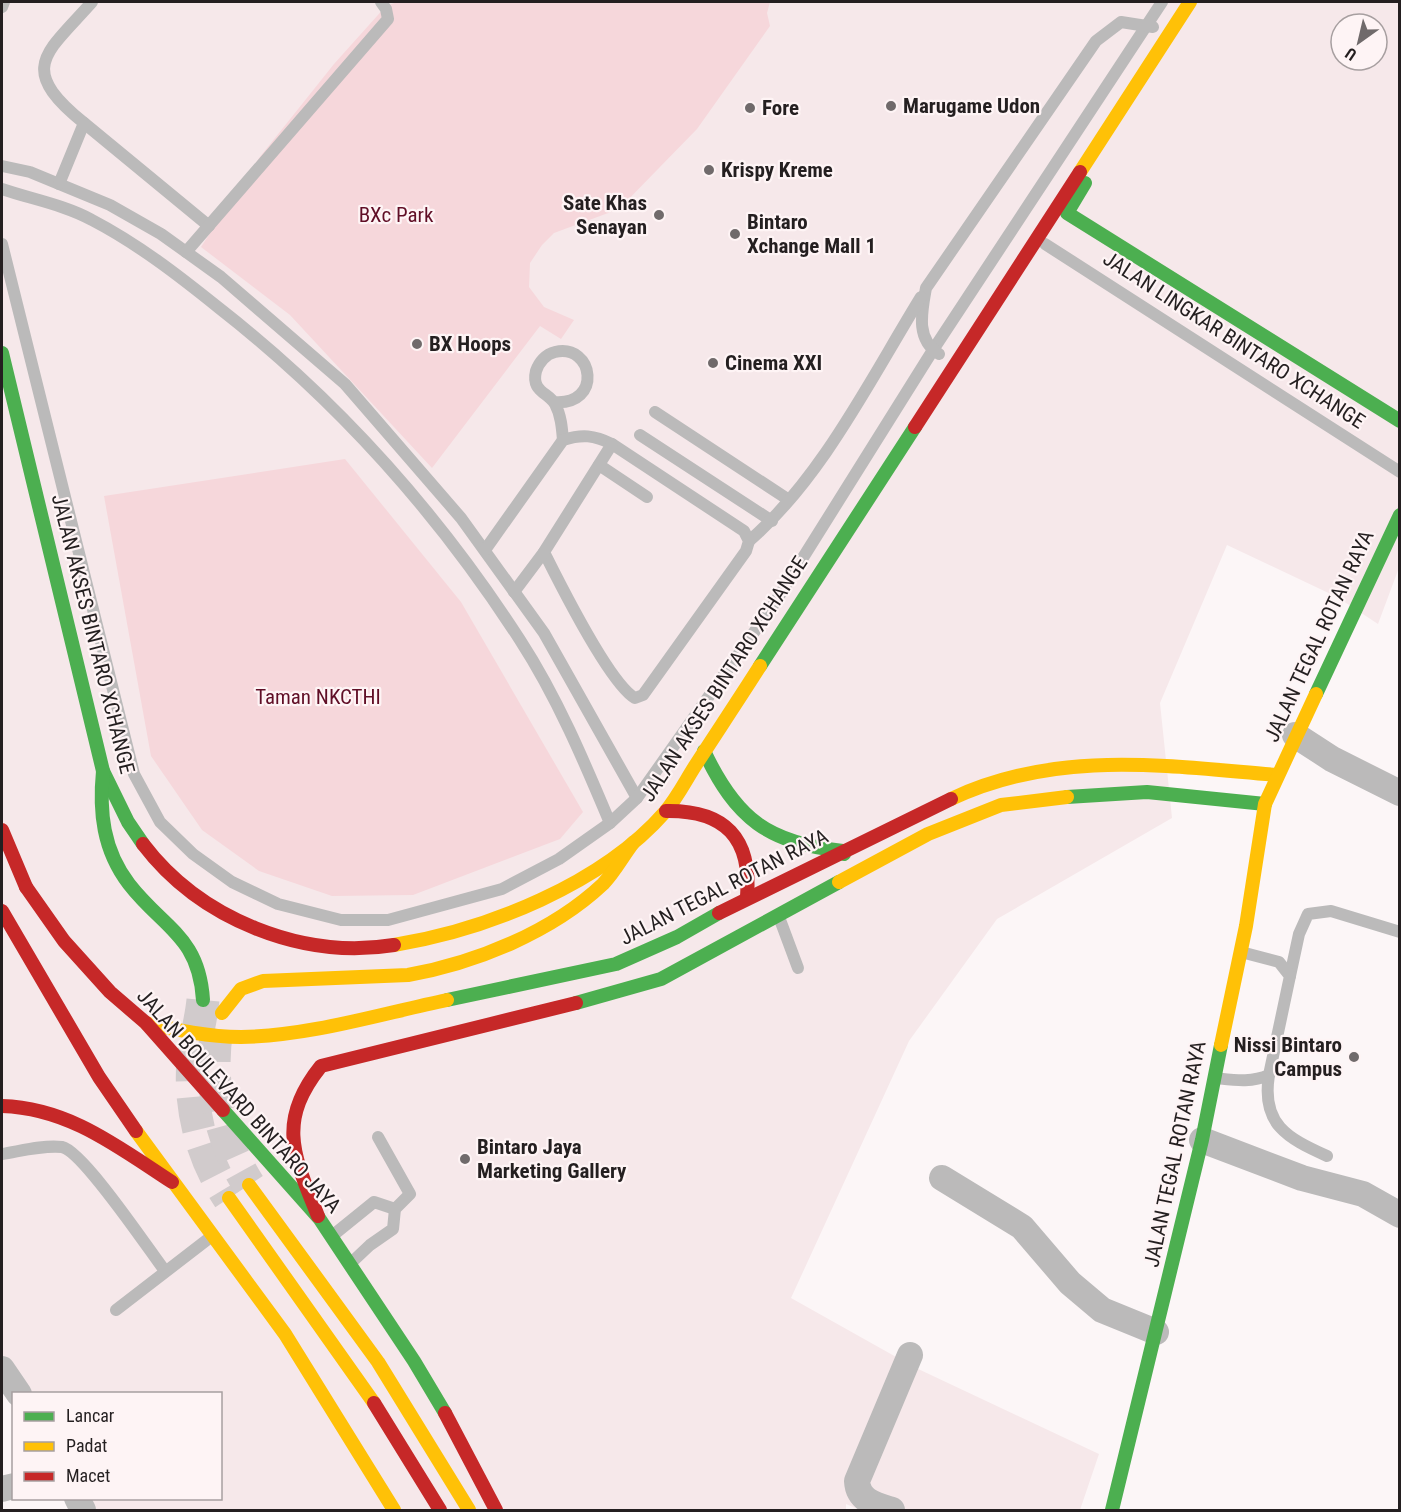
<svg xmlns="http://www.w3.org/2000/svg" width="1401" height="1512" font-family="'Roboto Condensed',sans-serif">
	<style>
		.built { fill: #f6e8ea; fill-rule: evenodd }
		.green { fill: #f6d7db }
		.lines { fill: none; stroke-linecap: round; stroke-linejoin: round }
		.primary-tunnel { stroke: #d1cbcc; stroke-width: 33; stroke-dasharray: 33 16; stroke-linecap: butt }
		.lane { stroke: #bbbaba; stroke-width: 12 }
		.street { stroke: #bbbaba; stroke-width: 26 }
		.fast { stroke: #4caf50; stroke-width: 14 }
		.slow { stroke: #ffc107; stroke-width: 14 }
		.jam { stroke: #c62828; stroke-width: 14 }
		.poi-dot { fill: #706a6b; stroke: #fef4f5; stroke-width: 2 }
		.labels { text-anchor: middle; stroke-width: 4.5; stroke-linejoin: round; paint-order: stroke }
		.poi-label { font-size: 21px; font-weight: bold; fill: #241f20; stroke: #fef4f5; text-anchor: start }
		.park-label { font-size: 21px; fill: #600e26; stroke: #fef4f5 }
		.street-label { font-size: 21px; fill: #241f20; stroke: #fef4f5 }
	</style>
	<rect width="100%" height="100%" fill="#fcf6f7"/>
	<path class="built" d="M2,2H1399L1400,565L1378,624L1337,597L1227,545L1160,703L1172,818L997,919L909,1041L791,1298L914,1367L1099,1454L1080,1510H860L846,1504V1510H87L81,1499L220,1498V1394L26,1393L2,1360ZM1341,24H1377V60H1341Z"/>
	<g class="green">
		<path d="M397,2H770L767,13L770,26L697,129L619,209L554,233L542,245L530,263L529,287L544,307L574,320L561,339L540,326L432,468L290,315L201,247L259,158L334,64L386,6Z"/>
		<path d="M345,459L461,602L583,812L560,839L413,895L332,896L259,871L202,830L151,756L104,496Z"/>
	</g>
	<g class="lines">
		<g class="primary-tunnel">
			<path d="M203,1000C201,1021 195,1040 193,1060C189,1109 202,1158 229,1198"/>
			<path d="M217,1029C208,1081 220,1141 249,1185"/>
		</g>
		<g class="lane">
			<path d="M2,7L4,2"/>
			<path d="M84,123L209,226"/>
			<path d="M2,166L30,172L110,205L161,234L221,277L345,384L461,518L544,633L637,798"/>
			<path d="M59,184L84,123C16,68 46,54 92,2"/>
			<path d="M2,189C31,199 65,205 92,220C138,244 178,275 219,308C338,401 438,513 520,640C557,697 584,761 610,823"/>
			<path d="M2,244L134,774L160,822L193,854L232,882L278,904L341,920H388L502,889L559,859L610,823L637,798L774,604L933,350L1162,2"/>
			<path d="M1045,244L1400,472"/>
			<path d="M186,252L388,19L386,9L381,2"/>
			<path d="M939,354C915,339 922,311 926,288L1096,41L1121,22L1153,27"/>
			<path d="M554,402C603,406 594,343 555,352C546,354 539,362 536,371C531,392 548,392 555,404C561,415 562,428 563,440"/>
			<path d="M655,412L789,500"/>
			<path d="M640,435L772,521"/>
			<path d="M599,465L647,497"/>
			<path d="M749,541C822,478 871,378 921,297"/>
			<path d="M485,550L563,440C582,434 594,435 612,444L744,531L749,541L746,551L643,695L635,698C609,683 559,582 544,552"/>
			<path d="M514,592L544,552L612,444"/>
			<path d="M779,917L798,968"/>
			<path d="M1290,976L1299,934L1308,914L1331,911L1400,932"/>
			<path d="M1269,1075C1261,1124 1287,1138 1327,1156"/>
			<path d="M1215,1078C1234,1080 1251,1083 1269,1075L1290,976L1279,962L1241,952"/>
			<path d="M2,1154C21,1151 42,1145 62,1147C83,1151 149,1250 165,1271"/>
			<path d="M332,1236L374,1202L395,1209"/>
			<path d="M352,1262L370,1245L393,1229L395,1209L410,1194L378,1137"/>
			<path d="M116,1310L212,1236"/>
		</g>
		<g class="street">
			<path d="M1295,735L1332,759L1400,793"/>
			<path d="M1202,1140L1302,1178L1363,1194L1400,1215"/>
			<path d="M942,1178L1022,1227L1070,1283L1102,1310L1156,1332"/>
			<path d="M2,1369L19,1394"/>
			<path d="M2,1489L14,1486"/>
			<path d="M77,1498L83,1510"/>
			<path d="M892,1510C876,1505 858,1501 857,1481L910,1355"/>
		</g>
		<g class="fast">
			<path d="M1085,183L1067,213L1400,421"/>
			<path d="M2,353L103,771L128,822L143,844"/>
			<path d="M760,666L915,427"/>
			<path d="M1316,694L1400,515"/>
			<path d="M704,751C736,819 768,843 843,851L844,854"/>
			<path d="M103,771C99,812 103,850 129,884C163,928 199,936 203,1000"/>
			<path d="M1067,797L1147,792L1265,804"/>
			<path d="M447,1000L616,964L677,937L719,913"/>
			<path d="M576,1003L661,979L839,882"/>
			<path d="M223,1110L319,1218L414,1361L445,1413"/>
			<path d="M1112,1510L1202,1140L1221,1045"/>
		</g>
		<g class="slow">
			<path d="M1080,172L1190,2"/>
			<path d="M951,799C1057,749 1165,766 1277,775"/>
			<path d="M839,882L928,834L1001,805L1067,797"/>
			<path d="M394,945C487,930 602,884 665,812C677,798 686,780 695,766C717,732 739,699 760,666"/>
			<path d="M222,1013L241,989L263,981L408,975C476,963 552,932 603,884C614,873 623,856 633,843"/>
			<path d="M146,1023C177,1030 208,1037 241,1037C310,1036 380,1014 447,1000"/>
			<path d="M1221,1045L1246,926L1265,804L1316,694"/>
			<path d="M136,1131L285,1334L394,1510"/>
			<path d="M249,1185L378,1362L469,1510"/>
			<path d="M229,1198L374,1403"/>
		</g>
		<g class="jam">
			<path d="M915,427L1080,172"/>
			<path d="M666,811C725,810 752,838 747,897"/>
			<path d="M2,830L26,887"/>
			<path d="M143,844C200,919 302,960 394,945"/>
			<path d="M26,887L64,941L110,992L146,1023L223,1110"/>
			<path d="M2,911L99,1077L136,1131"/>
			<path d="M719,913L951,799"/>
			<path d="M2,1106C69,1108 118,1147 172,1182"/>
			<path d="M318,1216C294,1156 276,1122 321,1066L576,1003"/>
			<path d="M374,1403L440,1510"/>
			<path d="M445,1413L496,1510"/>
		</g>
	</g>
	<g class="poi-dot">
		<circle cx="891" cy="106" r="6"/>
		<circle cx="750" cy="108" r="6"/>
		<circle cx="709" cy="170" r="6"/>
		<circle cx="659" cy="215" r="6"/>
		<circle cx="735" cy="234" r="6"/>
		<circle cx="417" cy="344" r="6"/>
		<circle cx="713" cy="363" r="6"/>
		<circle cx="1354" cy="1057" r="6"/>
		<circle cx="465" cy="1159" r="6"/>
	</g>
	<g class="labels">
		<g class="poi-label">
			<text x="903" y="113">Marugame Udon</text>
			<text x="762" y="115">Fore</text>
			<text x="721" y="177">Krispy Kreme</text>
			<text x="647" y="210" text-anchor="end">Sate Khas<tspan x="647" dy="24">Senayan</tspan></text>
			<text x="747" y="229">Bintaro<tspan x="747" dy="24">Xchange Mall 1</tspan></text>
			<text x="429" y="351">BX Hoops</text>
			<text x="725" y="370">Cinema XXI</text>
			<text x="1342" y="1052" text-anchor="end">Nissi Bintaro<tspan x="1342" dy="24">Campus</tspan></text>
			<text x="477" y="1154">Bintaro Jaya<tspan x="477" dy="24">Marketing Gallery</tspan></text>
		</g>
		<g class="park-label">
			<text x="396" y="222">BXc Park</text>
			<text x="318" y="704">Taman NKCTHI</text>
		</g>
		<g class="street-label">
			<text transform="translate(1234 340) rotate(33)" y="7">JALAN LINGKAR BINTARO XCHANGE</text>
			<text transform="translate(93 634) rotate(76)" y="7">JALAN AKSES BINTARO XCHANGE</text>
			<text transform="translate(1319 636) rotate(-65)" y="7">JALAN TEGAL ROTAN RAYA</text>
			<text transform="translate(724 679) rotate(-57)" y="7">JALAN AKSES BINTARO XCHANGE</text>
			<text transform="translate(724 887) rotate(-27)" y="7">JALAN TEGAL ROTAN RAYA</text>
			<text transform="translate(239 1101) rotate(48)" y="7">JALAN BOULEVARD BINTARO JAYA</text>
			<text transform="translate(1175 1154) rotate(-78)" y="7">JALAN TEGAL ROTAN RAYA</text>
		</g>
	</g>
	<rect width="1401" height="1512" fill="none" stroke="#241f20" stroke-width="6"/>
	<rect x="12" y="1392" width="210" height="108" fill="#fef4f5" stroke="#a79fa0" stroke-width="1.5"/>
	<rect x="24" y="1412" width="30" height="9" fill="#4caf50" stroke="#a79fa0" stroke-width="1.5"/>
	<text x="66" y="1422" font-size="18" fill="#241f20">Lancar</text>
	<rect x="24" y="1442" width="30" height="9" fill="#ffc107" stroke="#a79fa0" stroke-width="1.5"/>
	<text x="66" y="1452" font-size="18" fill="#241f20">Padat</text>
	<rect x="24" y="1472" width="30" height="9" fill="#c62828" stroke="#a79fa0" stroke-width="1.5"/>
	<text x="66" y="1482" font-size="18" fill="#241f20">Macet</text>
	<g transform="translate(1359 42) rotate(214)"><circle r="28" fill="#fef4f5" stroke="#a79fa0" stroke-width="1.5"/>
	<path d="M0-4.5L10 22L0 15L-10 22Z" fill="#706a6b"/>
	<text y="-9" font-size="16" font-weight="bold" text-anchor="middle" fill="#241f20">U</text>
	</g>
</svg>
